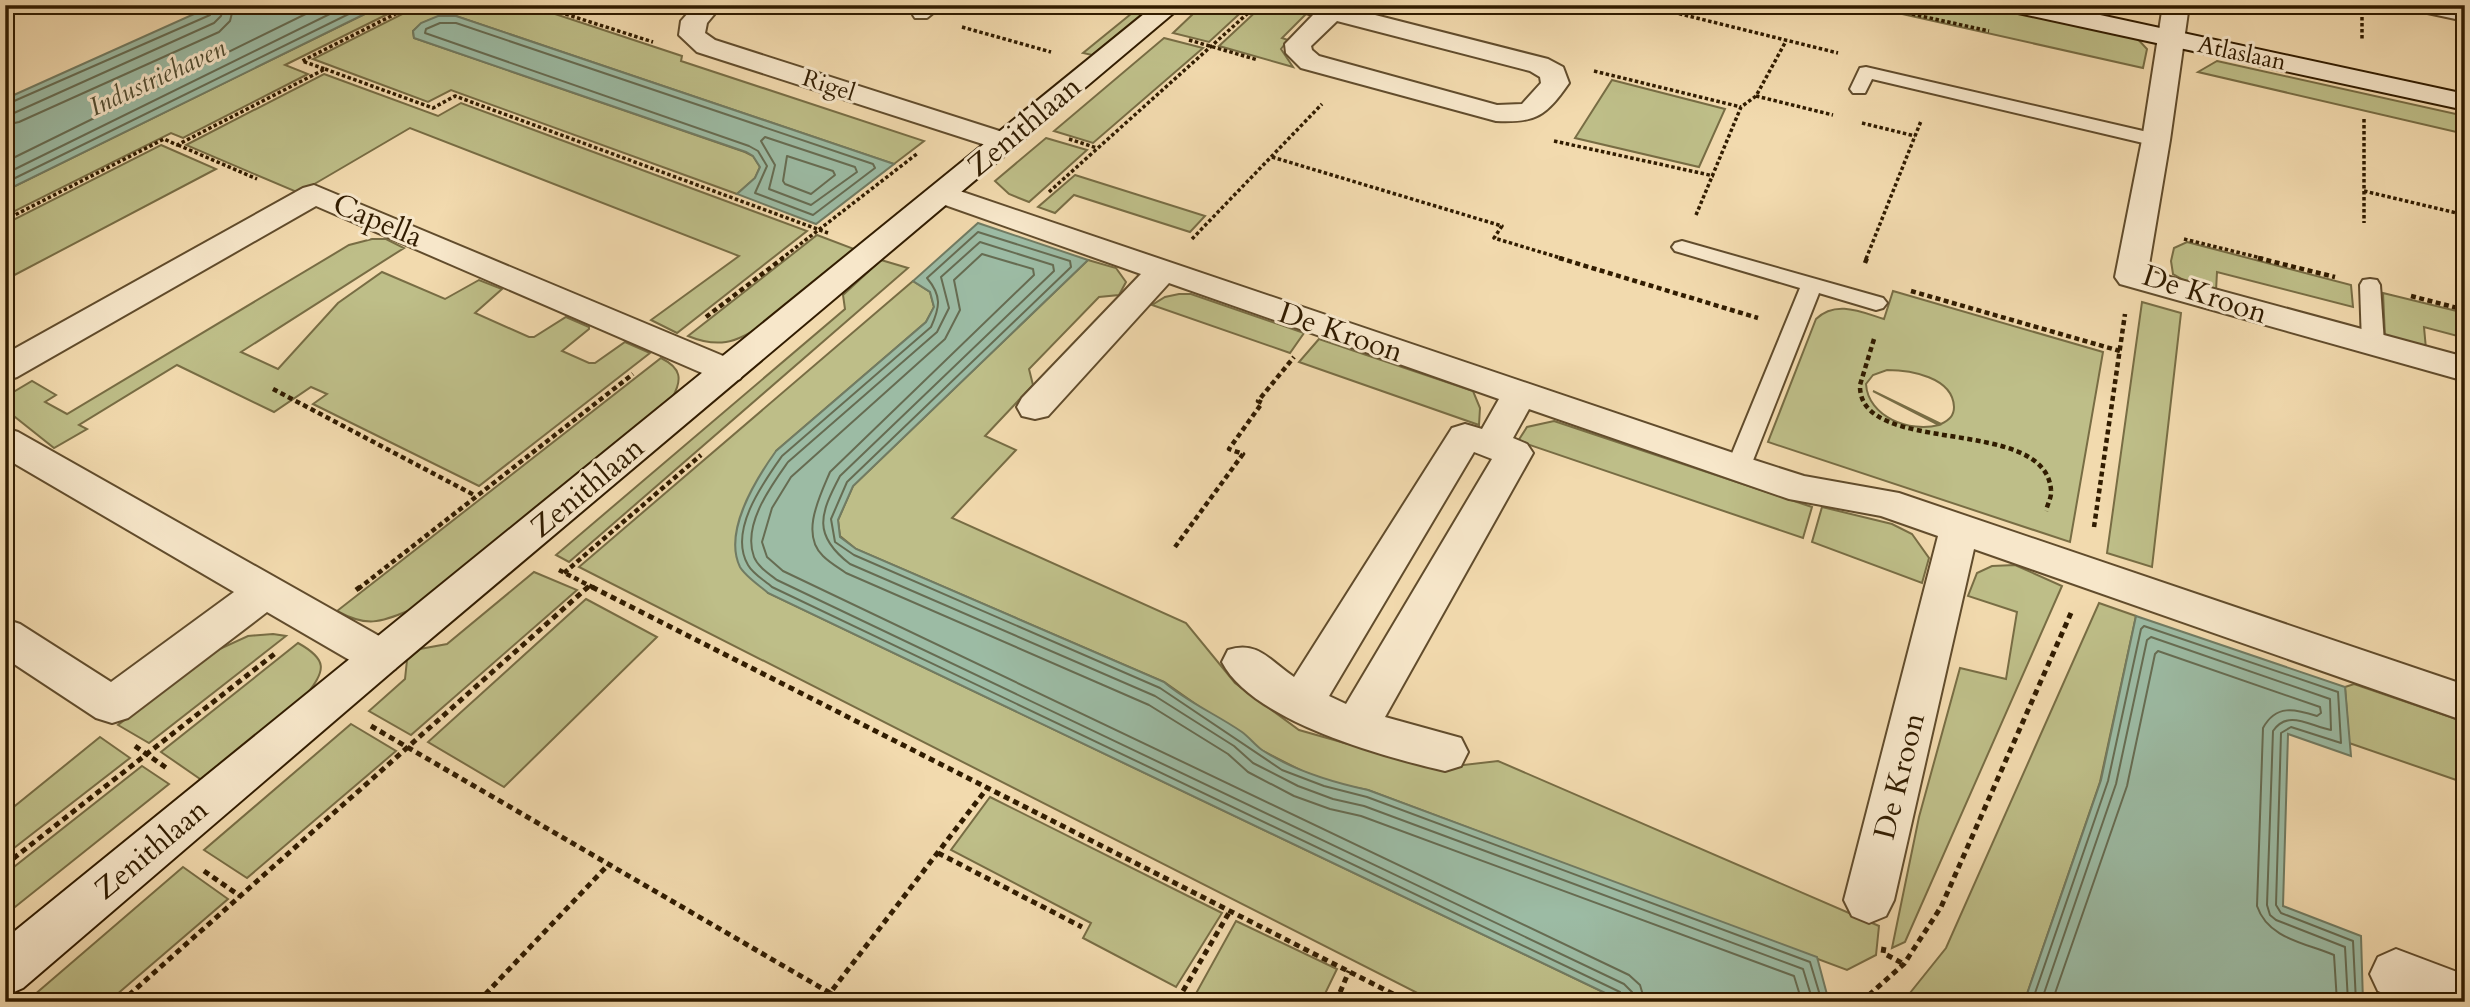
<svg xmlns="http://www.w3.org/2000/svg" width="2470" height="1007" font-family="Cardo,serif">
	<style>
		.green { fill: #bebe88; stroke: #786d44; stroke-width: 2; fill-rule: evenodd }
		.water { fill: #9cbba4; stroke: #717b62; stroke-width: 2 }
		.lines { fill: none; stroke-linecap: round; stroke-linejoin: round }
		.shore { stroke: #666c52; stroke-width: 2 }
		.lane-casing { stroke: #614c2c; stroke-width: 4 }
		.street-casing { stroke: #614c2c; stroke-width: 4 }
		.secondary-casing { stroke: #311c00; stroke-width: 4 }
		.path-far2 { stroke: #311c00; stroke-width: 3.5; stroke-dasharray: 3.5 2.5; stroke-linecap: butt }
		.path-far1 { stroke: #311c00; stroke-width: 4.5; stroke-dasharray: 5 3.5; stroke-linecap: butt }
		.path { stroke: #311c00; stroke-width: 5; stroke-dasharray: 6 4.5; stroke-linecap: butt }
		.lane { fill: #f7e7ca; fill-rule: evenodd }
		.street { fill: #f7e7ca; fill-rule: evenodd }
		.secondary { fill: #f7e7ca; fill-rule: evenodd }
		.labels { text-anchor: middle; stroke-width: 6; stroke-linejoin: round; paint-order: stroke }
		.far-street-label { font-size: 24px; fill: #311c00; stroke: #f7e7ca }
		.far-water-label { font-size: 26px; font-style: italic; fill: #514c31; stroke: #f7e7ca }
		.street-label { font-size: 30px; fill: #311c00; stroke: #f7e7ca }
	</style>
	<rect width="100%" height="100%" fill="#f2daae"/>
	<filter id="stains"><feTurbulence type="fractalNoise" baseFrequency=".00286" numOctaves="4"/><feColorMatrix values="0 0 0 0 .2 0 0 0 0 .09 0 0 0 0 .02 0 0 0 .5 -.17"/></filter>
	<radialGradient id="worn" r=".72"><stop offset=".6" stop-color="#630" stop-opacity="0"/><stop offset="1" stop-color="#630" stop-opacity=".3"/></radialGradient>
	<g class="green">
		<path d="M383,5H406L285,65L308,74L183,138L171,133L5,216V191Z"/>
		<path d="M420,5H528L682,56L681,61L924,141L894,164L456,16C439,16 426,18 413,31L414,38L745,152L753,156L760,167L755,178L737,194L451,90L428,102L313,59Z"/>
		<path d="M1142,5H1153L1092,55L1083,53Z"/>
		<path d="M1190,5H1249L1209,42L1173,33L1194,13Z"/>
		<path d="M1263,5H1291L1307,13L1282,38L1288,40L1281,49L1293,67L1219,46Z"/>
		<path d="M1862,5H1995L2134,35L2147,49L2143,68Z"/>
		<path d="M1164,38L1203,48L1093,143L1054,131Z"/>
		<path d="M2217,61L2465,116V134L2198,72Z"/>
		<path d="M324,74L438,116L461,103L807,231L677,333L651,320L739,256L410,128L299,193L186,145Z"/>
		<path d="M1612,80L1725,109L1699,167L1575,138Z"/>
		<path d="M1046,138L1087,150L1029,202L1009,194L995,181Z"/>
		<path d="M161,145L216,169L5,280V224Z"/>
		<path d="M1075,175L1205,216L1190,232L1074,195L1055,213L1038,207Z"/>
		<path d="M817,235L854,249C825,273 761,337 726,342C713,344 700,341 688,336Z"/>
		<path d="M372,239H386L404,248L241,352L278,369L338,303L382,272L445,299L479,280L502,289L475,313L529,337H534L566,317L589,327V329L562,351L589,363H595L625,342L650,353L479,486L313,404L327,394L311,387L274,412L177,365L79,425L87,429L54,448L5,409V397L32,381L56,395L45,402L67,414L349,245Z"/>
		<path d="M2187,242L2351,285L2353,307L2217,272L2216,291L2189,283L2173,274L2171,261L2174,248Z"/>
		<path d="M881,260L908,268L569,562L556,555L845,309L843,295Z"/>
		<path d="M1088,260L1116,268L1126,282L1119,295L1099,297L1029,369L1033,385L985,436L1016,450L952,518L1186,623L1235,683L1299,730L1408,761L1455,766L1498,761L1879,926L1876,955L1847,970L1368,790L1337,784L1304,772L1261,750L1164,682L856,549L840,536L838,520L853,486Z"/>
		<path d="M913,281L930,292L934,307L926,322L776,451L768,593L1624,1002H1435L579,567Z"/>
		<path d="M1893,291L2103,352L2070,542L1768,442L1816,319C1836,300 1861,312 1884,319ZM1887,370C1910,370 1953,377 1954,407C1954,416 1949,420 1941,424L1873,391L1939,425C1910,433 1868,417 1866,384L1873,375Z"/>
		<path d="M2383,293L2465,313V338L2424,327L2426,349L2385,337Z"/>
		<path d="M1179,294H1191L1304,333L1290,353L1152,305L1165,297Z"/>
		<path d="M2142,302L2181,313L2152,567L2107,553Z"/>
		<path d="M1319,339L1473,391L1480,408L1479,425L1299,362Z"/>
		<path d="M661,358C681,368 683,379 672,398L410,610C380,623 366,627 337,611Z"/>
		<path d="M1554,421L1812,507L1803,538L1518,441L1527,427Z"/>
		<path d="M1822,507L1892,524L1912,534L1929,558L1922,583L1812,542Z"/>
		<path d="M2015,565L2062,586L1905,942L1892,948L1919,817L1960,668L2006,679L2017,612L1968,596L1977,573L1992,566Z"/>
		<path d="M534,572L577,590L411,735L369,711L405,679L407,660L420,649L447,644Z"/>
		<path d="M586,599L657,637L504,787L428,742Z"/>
		<path d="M2099,603L2136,616L2100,782L2027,994L2019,1002H1916L1910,993L1946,948Z"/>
		<path d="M273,634L286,636L149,743L118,725L213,652L248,636Z"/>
		<path d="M298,643C327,659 327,670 306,695L203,781L161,752Z"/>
		<path d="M2354,684L2465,722V783L2349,743L2345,687Z"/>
		<path d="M351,724L396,751L247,878L204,850Z"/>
		<path d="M100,737L130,758L5,855V814Z"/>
		<path d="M142,766L169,784L5,915V874Z"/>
		<path d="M990,797L1222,913L1176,987L1083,938L1091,923L951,850Z"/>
		<path d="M183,867L228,899L108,1002H26Z"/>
		<path d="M1236,921L1337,969L1321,1002H1203L1194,997Z"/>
	</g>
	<g class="water">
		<path d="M214,5H383L5,191V99Z"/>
		<path d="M438,16H456L894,164L816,224L737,194L755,178L760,167L753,156L746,152L414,38L413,31L421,23Z"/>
		<path d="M978,223L1088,260L853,486L838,520L840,537L856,549L1164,682C1187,702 1216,714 1242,732C1249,737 1255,745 1262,750C1294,771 1331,782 1368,790L1817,957L1829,1002H1624L768,593C760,586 745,576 740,567C723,532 756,479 776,451L926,322L934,307L930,292L913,281Z"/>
		<path d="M2136,616L2345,687L2351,756L2288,734L2283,906L2361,936L2363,1002H2019L2027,994L2101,780Z"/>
	</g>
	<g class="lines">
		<g class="shore">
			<path d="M440,23H456L873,164L875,168L813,215L755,193L767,166L758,151L749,146L425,33L426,29Z"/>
			<path d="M5,105L210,15L215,5"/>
			<path d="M5,114L14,113L214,23L221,16L224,5"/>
			<path d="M5,125L19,122L219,32L230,21L234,5"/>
			<path d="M765,137L855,167L857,172L811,205L769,189L775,165L761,141Z"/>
			<path d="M787,156L833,171L835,175L811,194L785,184L783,181Z"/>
			<path d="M5,162L324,5"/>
			<path d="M5,174L348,5"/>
			<path d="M5,183L367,5"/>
			<path d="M1625,1002L1620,992L772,587C764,580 753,574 748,565C728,531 763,483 782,456L931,327C940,307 942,296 927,278L978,232L1070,261L1071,267L847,482L831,519L835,542L854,555L1160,688L1282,770L1324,786L1367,797L1810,962L1822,1002"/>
			<path d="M1634,1002L1632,992L1624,984L777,580C769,574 758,567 754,557C742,525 771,486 788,462L937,332L949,308L941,277L980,242L1053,265L1054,271L840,476C820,514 812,535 850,564L1155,696L1234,746L1253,763L1298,786L1333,799L1364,806L1803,969L1813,1002"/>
			<path d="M1645,1002L1640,985L1629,975L783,571L767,557L762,542L772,508L791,477L945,339L960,310L954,280L982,254L1033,269L1034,275L830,472C820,496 800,534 823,556C830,563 839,568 846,573L1149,705L1228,754L1248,772L1294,796L1330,809L1361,816L1794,976L1802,1002"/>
			<path d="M2029,1002L2034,996L2108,781L2141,629L2144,626L2338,692L2341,743L2291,727L2281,733L2276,905L2281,913L2353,941L2356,1002"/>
			<path d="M2041,1002L2116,784L2147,640L2151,637L2330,699L2331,730C2310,726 2288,709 2273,731L2267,905L2270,915L2276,920L2345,947L2348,1002"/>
			<path d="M2052,1002L2127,786L2155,654L2158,651L2320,707L2321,713L2317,716C2295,709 2276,704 2263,728L2257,906C2268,939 2306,943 2334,955L2337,1002"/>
		</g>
		<g class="lane-casing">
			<g id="lane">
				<path d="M924,5H943L927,18H915L913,15Z"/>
				<path d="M2415,5H2435L2465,11V21L2418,11Z"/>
				<path d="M1866,67L2156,134L2165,140L2156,146L1872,79L1865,93H1853L1850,89L1860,68Z"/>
				<path d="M1682,241L1883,298L1887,303L1883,308L1876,310L1819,293L1750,468L1746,474L1738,477L1730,474L1726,468L1800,288L1675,251L1672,247L1675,243Z"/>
				<path d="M2370,279L2377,280L2380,285L2384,343L2381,348H2365L2362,343L2360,285L2363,280Z"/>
			</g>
		</g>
		<g class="street-casing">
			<g id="street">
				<path d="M695,5H722L707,23L705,33L715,40L1015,136L1019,142L1015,148L1005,151L995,148L697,52L679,35L681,21Z"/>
				<path d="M1293,5H1336L1548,59L1563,67L1569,83C1546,116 1536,123 1496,121L1301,68L1286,53L1285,44L1313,15L1296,10ZM1337,21L1530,71L1540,77L1541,83L1522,104L1497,105L1319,56L1312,50L1311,46Z"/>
				<path d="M2163,5H2189L2170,140L2148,271L2465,357V381L2120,284L2115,277L2142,140Z"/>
				<path d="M314,185L740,363L745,371L740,379L728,383L716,379L316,206L17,377L5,381V354L303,188Z"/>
				<path d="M942,185L1751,459L1804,476L1899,493L2465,685V721L1974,549L1894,900L1886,916L1869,923L1852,916L1844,900L1938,536L1881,516L1789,499L1529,409L1513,438L1527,444L1533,453L1385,717L1461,738L1468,752L1461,766L1445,771C1384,757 1252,721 1222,662L1228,650C1258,640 1270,661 1294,677L1452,428L1465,424L1482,429L1499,399L1169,283L1048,416L1035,419L1022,416L1017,407L1022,398L1141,274L931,200L927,194L931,188ZM1474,452L1492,459L1346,704L1329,696Z"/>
				<path d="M5,428L18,432L395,645L401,657L395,669L380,674L365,669L267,612L128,718L112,723L96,718L5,658V619L20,624L111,682L234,592L5,458Z"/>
				<path d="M2396,949L2465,975V1002H2404L2378,991L2370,974L2378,957Z"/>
			</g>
		</g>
		<g class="secondary-casing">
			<g id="secondary">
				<path d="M1155,5H1183L395,669L23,988L5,996V939Z"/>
				<path d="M2006,5H2054L2465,94V110L2018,13L2009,10Z"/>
			</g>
		</g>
		<g class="path-far2">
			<path d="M537,5L653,42"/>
			<path d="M1644,5L1838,53"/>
			<path d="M1871,5L1989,31"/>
			<path d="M2362,5V40"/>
			<path d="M962,27L1051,52"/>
			<path d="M1189,40L1258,60"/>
			<path d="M325,69L433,108L455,96L828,233"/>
			<path d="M1594,71L1741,107"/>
			<path d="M1756,96L1833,115"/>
			<path d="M2364,119V223"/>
			<path d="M1862,123L1915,136"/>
			<path d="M1069,139L1097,148"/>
			<path d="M1554,141L1714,176"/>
			<path d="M178,145L257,179"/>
			<path d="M1272,157L1502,226L1494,238L1564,259"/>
			<path d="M2364,191L2465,215"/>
			<path d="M1049,192L1257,5"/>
			<path d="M1696,215L1741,107L1756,96L1786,41"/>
			<path d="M5,220L164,139L177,145L325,69L302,61L413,5"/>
			<path d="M1192,239L1322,104"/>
			<path d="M2184,239L2265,259"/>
			<path d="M781,259L918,153"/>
			<path d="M1866,259L1921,121"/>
		</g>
		<g class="path-far1">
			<path d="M1559,258L1758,318"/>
			<path d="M2258,258L2335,277"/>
			<path d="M1865,263L1867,258"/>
			<path d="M1911,291L2120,351"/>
			<path d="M2411,296L2465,310"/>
			<path d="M706,317L783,258"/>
			<path d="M1874,339L1860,385C1858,458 2045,414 2051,490C2052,497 2047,505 2046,511"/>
			<path d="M273,389L476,496"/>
			<path d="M2094,527L2125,314"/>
			<path d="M1175,547L1243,454L1229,449L1262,403L1258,401L1294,357"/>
			<path d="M559,570L596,589"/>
			<path d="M564,573L701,455"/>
			<path d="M358,589L633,374"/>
			<path d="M586,589L589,586"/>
		</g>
		<g class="path">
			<path d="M592,587L1409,1002"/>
			<path d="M356,590L360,587"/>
			<path d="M371,726L830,993"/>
			<path d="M135,746L168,769"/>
			<path d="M938,853L1082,927"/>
			<path d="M5,865L277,652"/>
			<path d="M204,871L240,896"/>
			<path d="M1884,947L1883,953L1904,964"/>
			<path d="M1183,991L1230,911"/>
			<path d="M121,1002L588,587"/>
			<path d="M478,1002L608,865"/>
			<path d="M844,1002L830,993L988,787"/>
			<path d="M1336,1002L1349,971"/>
			<path d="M1861,1002L1904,964L1941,907L2071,613"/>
		</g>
		<use href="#lane" class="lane"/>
		<use href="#street" class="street"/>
		<use href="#secondary" class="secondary"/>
	</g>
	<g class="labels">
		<g class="far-street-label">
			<text transform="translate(2242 53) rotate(12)" y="8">Atlaslaan</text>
			<text transform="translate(829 85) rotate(18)" y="8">Rigel</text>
		</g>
		<g class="far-water-label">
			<text transform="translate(157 77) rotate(-25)" y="9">Industriehaven</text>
		</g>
		<g class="street-label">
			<text transform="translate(1024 126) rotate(-40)" y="10">Zenithlaan</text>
			<text transform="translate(378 220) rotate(23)" y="10">Capella</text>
			<text transform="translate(2205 294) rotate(18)" y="10">De Kroon</text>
			<text transform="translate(1341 332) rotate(19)" y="10">De Kroon</text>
			<text transform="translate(587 487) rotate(-40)" y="10">Zenithlaan</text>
			<text transform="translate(1899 776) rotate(-76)" y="10">De Kroon</text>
			<text transform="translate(151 849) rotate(-40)" y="10">Zenithlaan</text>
		</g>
	</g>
	<rect width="2470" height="1007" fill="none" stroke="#f2daae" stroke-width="28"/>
	<rect x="7" y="7" width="2456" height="993" fill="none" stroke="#311c00" stroke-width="3.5"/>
	<rect x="14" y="14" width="2442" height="979" fill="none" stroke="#311c00" stroke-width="2"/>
	<rect width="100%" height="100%" filter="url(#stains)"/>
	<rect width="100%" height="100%" fill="url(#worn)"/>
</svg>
